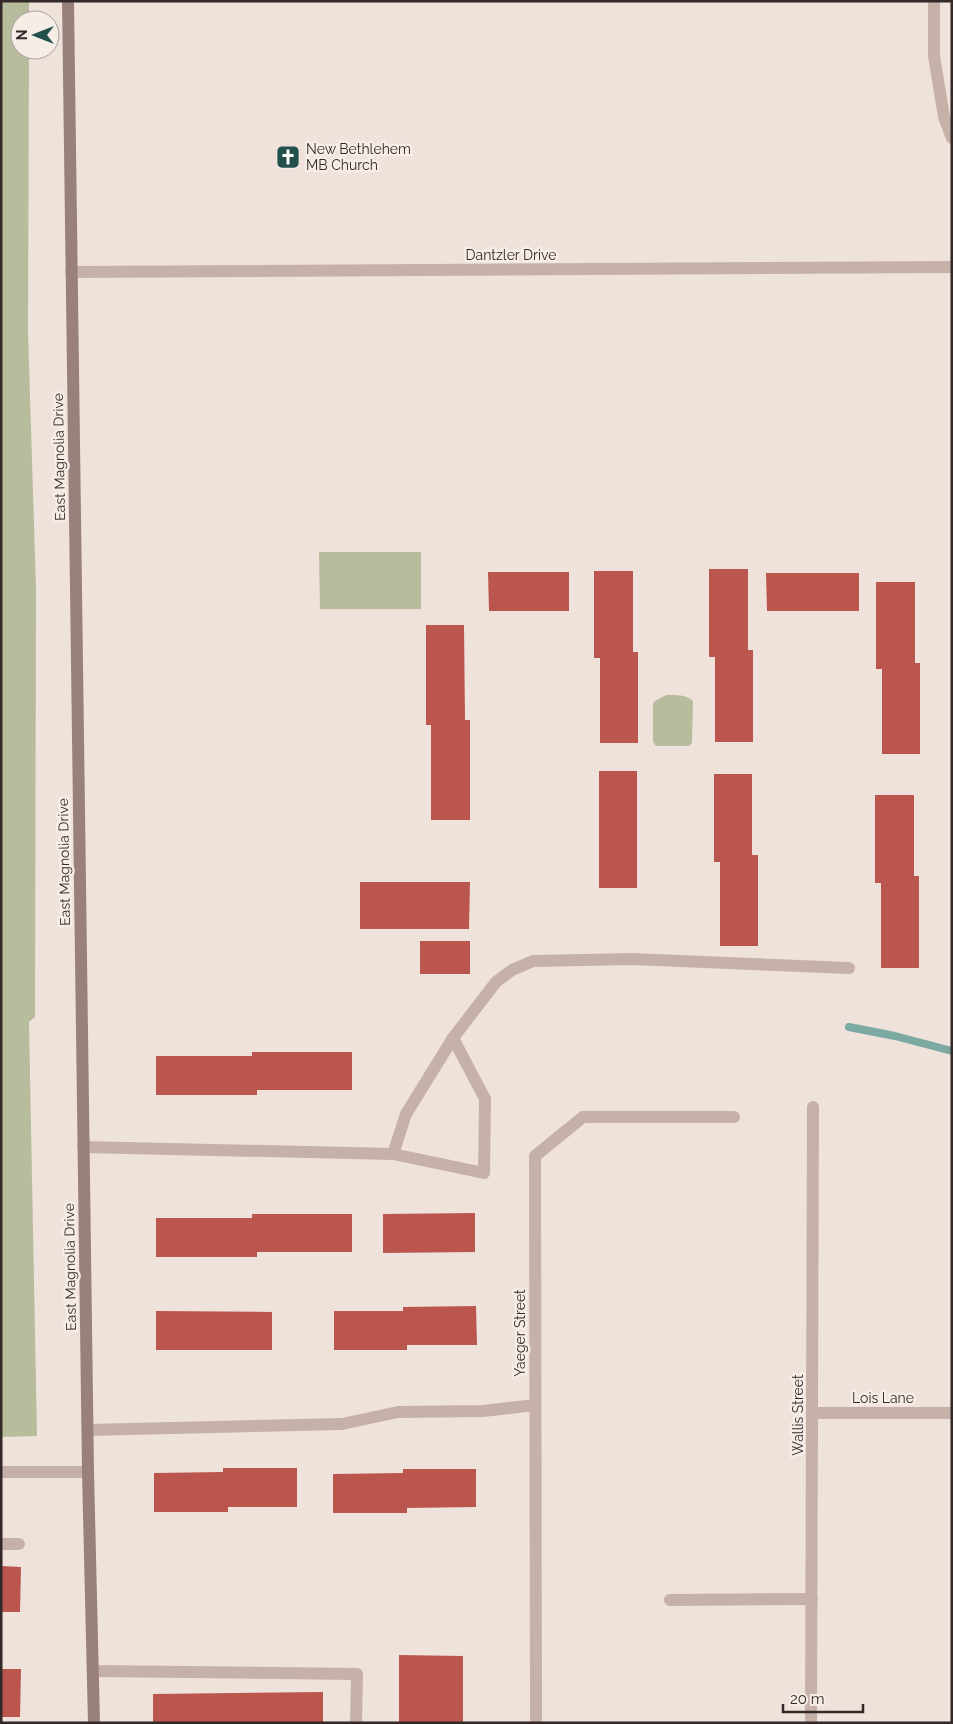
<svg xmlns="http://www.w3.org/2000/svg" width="953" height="1724" font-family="Raleway,sans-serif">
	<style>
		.green { fill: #b7bc9d }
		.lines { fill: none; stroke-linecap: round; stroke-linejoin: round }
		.stream { stroke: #7da9a3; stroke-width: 8 }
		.building { fill: #ba564e }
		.lane { stroke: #c6b1a8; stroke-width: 12 }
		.street { stroke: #c6b1a8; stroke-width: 12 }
		.secondary { stroke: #99807a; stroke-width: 12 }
		.labels { text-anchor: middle; stroke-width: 5; stroke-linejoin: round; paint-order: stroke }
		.poi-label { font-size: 14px; fill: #332928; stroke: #f7ede7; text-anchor: start }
		.street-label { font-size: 14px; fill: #332928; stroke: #f7ede7 }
	</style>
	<rect width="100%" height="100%" fill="#efe2db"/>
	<g class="green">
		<path d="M1,1H29V20H20V50H29L28,331L36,589L35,1017L29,1022L37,1436L1,1437Z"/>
		<path d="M319,552H421V609H320Z"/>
		<path d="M666,695C675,695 686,694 693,701L692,743L689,746H656L653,742V703L655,701Z"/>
	</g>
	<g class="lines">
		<path class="stream" d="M849,1027L895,1036L952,1051"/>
	</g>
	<g class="building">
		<path d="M709,569H748V650H753V742H715V657H709Z"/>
		<path d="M594,571H633V652H638V743H600V658H594Z"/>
		<path d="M488,572H569V611H489Z"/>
		<path d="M766,573H859V611H767Z"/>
		<path d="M876,582H915V663H920V754H882V669H876Z"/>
		<path d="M426,625H464L465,720H470V820H431V725H426Z"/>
		<rect x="599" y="771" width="38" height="117"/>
		<path d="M714,774H752V855H758V946H720V862H714Z"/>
		<path d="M875,795H914V876H919V968H881V883H875Z"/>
		<path d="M360,882H470L469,929H360Z"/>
		<rect x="420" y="941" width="50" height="33"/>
		<path d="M252,1052H352V1090H257V1095H156V1056H252Z"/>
		<path d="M475,1213V1252L383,1253V1214Z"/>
		<path d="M252,1214H352V1252H257V1257H156V1218H252Z"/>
		<path d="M476,1306L477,1345H407V1350H334V1311H403V1307Z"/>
		<path d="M156,1311L272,1312V1350H156Z"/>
		<path d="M223,1468H297V1507H228V1512H154V1473L223,1472Z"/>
		<path d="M403,1469H476V1507L407,1508V1513H333V1474L403,1473Z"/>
		<path d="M1,1566L21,1567L20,1612H1Z"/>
		<path d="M399,1655L463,1656V1723H399Z"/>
		<path d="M1,1669H21L20,1717H1Z"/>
		<path d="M323,1692V1723H153V1694Z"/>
	</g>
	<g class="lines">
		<g class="lane">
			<path d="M83,1147L393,1154L484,1173L485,1099L453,1038"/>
			<path d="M393,1154L406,1114L453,1038L496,982L512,970L533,961L632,959L849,968"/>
			<path d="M88,1430L342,1424L398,1412L483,1411L535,1405"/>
			<path d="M1,1544H19"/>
			<path d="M670,1600L812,1599"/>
			<path d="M93,1671L357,1674L356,1723"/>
		</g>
		<g class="street">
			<path d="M934,1V56L944,117L952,138"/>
			<path d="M71,272L952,267"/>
			<path d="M813,1413H952"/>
			<path d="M1,1472H88"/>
			<path d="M536,1723L535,1156L583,1117H734"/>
			<path d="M811,1723L813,1107"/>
		</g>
		<path class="secondary" d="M68,1L88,1472L94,1723"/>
	</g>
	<defs>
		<g id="church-square" transform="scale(1.25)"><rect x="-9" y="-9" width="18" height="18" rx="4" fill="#21504b" stroke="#f7ede7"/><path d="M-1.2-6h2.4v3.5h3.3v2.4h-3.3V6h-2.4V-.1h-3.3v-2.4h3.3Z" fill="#fff"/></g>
	</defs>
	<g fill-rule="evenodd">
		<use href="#church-square" x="288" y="157"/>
	</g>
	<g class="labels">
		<g class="poi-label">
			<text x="306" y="154">New Bethlehem<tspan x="306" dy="16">MB Church</tspan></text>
		</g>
		<g class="street-label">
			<text x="511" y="260">Dantzler Drive</text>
			<text transform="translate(59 457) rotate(-91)" y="5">East Magnolia Drive</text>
			<text transform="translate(64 862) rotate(-91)" y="5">East Magnolia Drive</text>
			<text transform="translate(70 1267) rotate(-91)" y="5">East Magnolia Drive</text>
			<text transform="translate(520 1333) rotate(-90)" y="5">Yaeger Street</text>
			<text x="883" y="1403">Lois Lane</text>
			<text transform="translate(798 1415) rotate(-90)" y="5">Wallis Street</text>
		</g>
	</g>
	<rect width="953" height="1724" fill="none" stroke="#332928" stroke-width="5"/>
	<g transform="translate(35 35) rotate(270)"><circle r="24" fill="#f7ede7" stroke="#a99f9b"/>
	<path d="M0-4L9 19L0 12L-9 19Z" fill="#21504b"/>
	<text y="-8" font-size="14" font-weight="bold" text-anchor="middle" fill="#332928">N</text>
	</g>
	<path d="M783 1704v8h80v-8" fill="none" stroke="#332928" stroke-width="2.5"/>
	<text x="790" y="1704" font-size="15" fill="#332928" stroke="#f7ede7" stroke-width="4" paint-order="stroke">20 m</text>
</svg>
